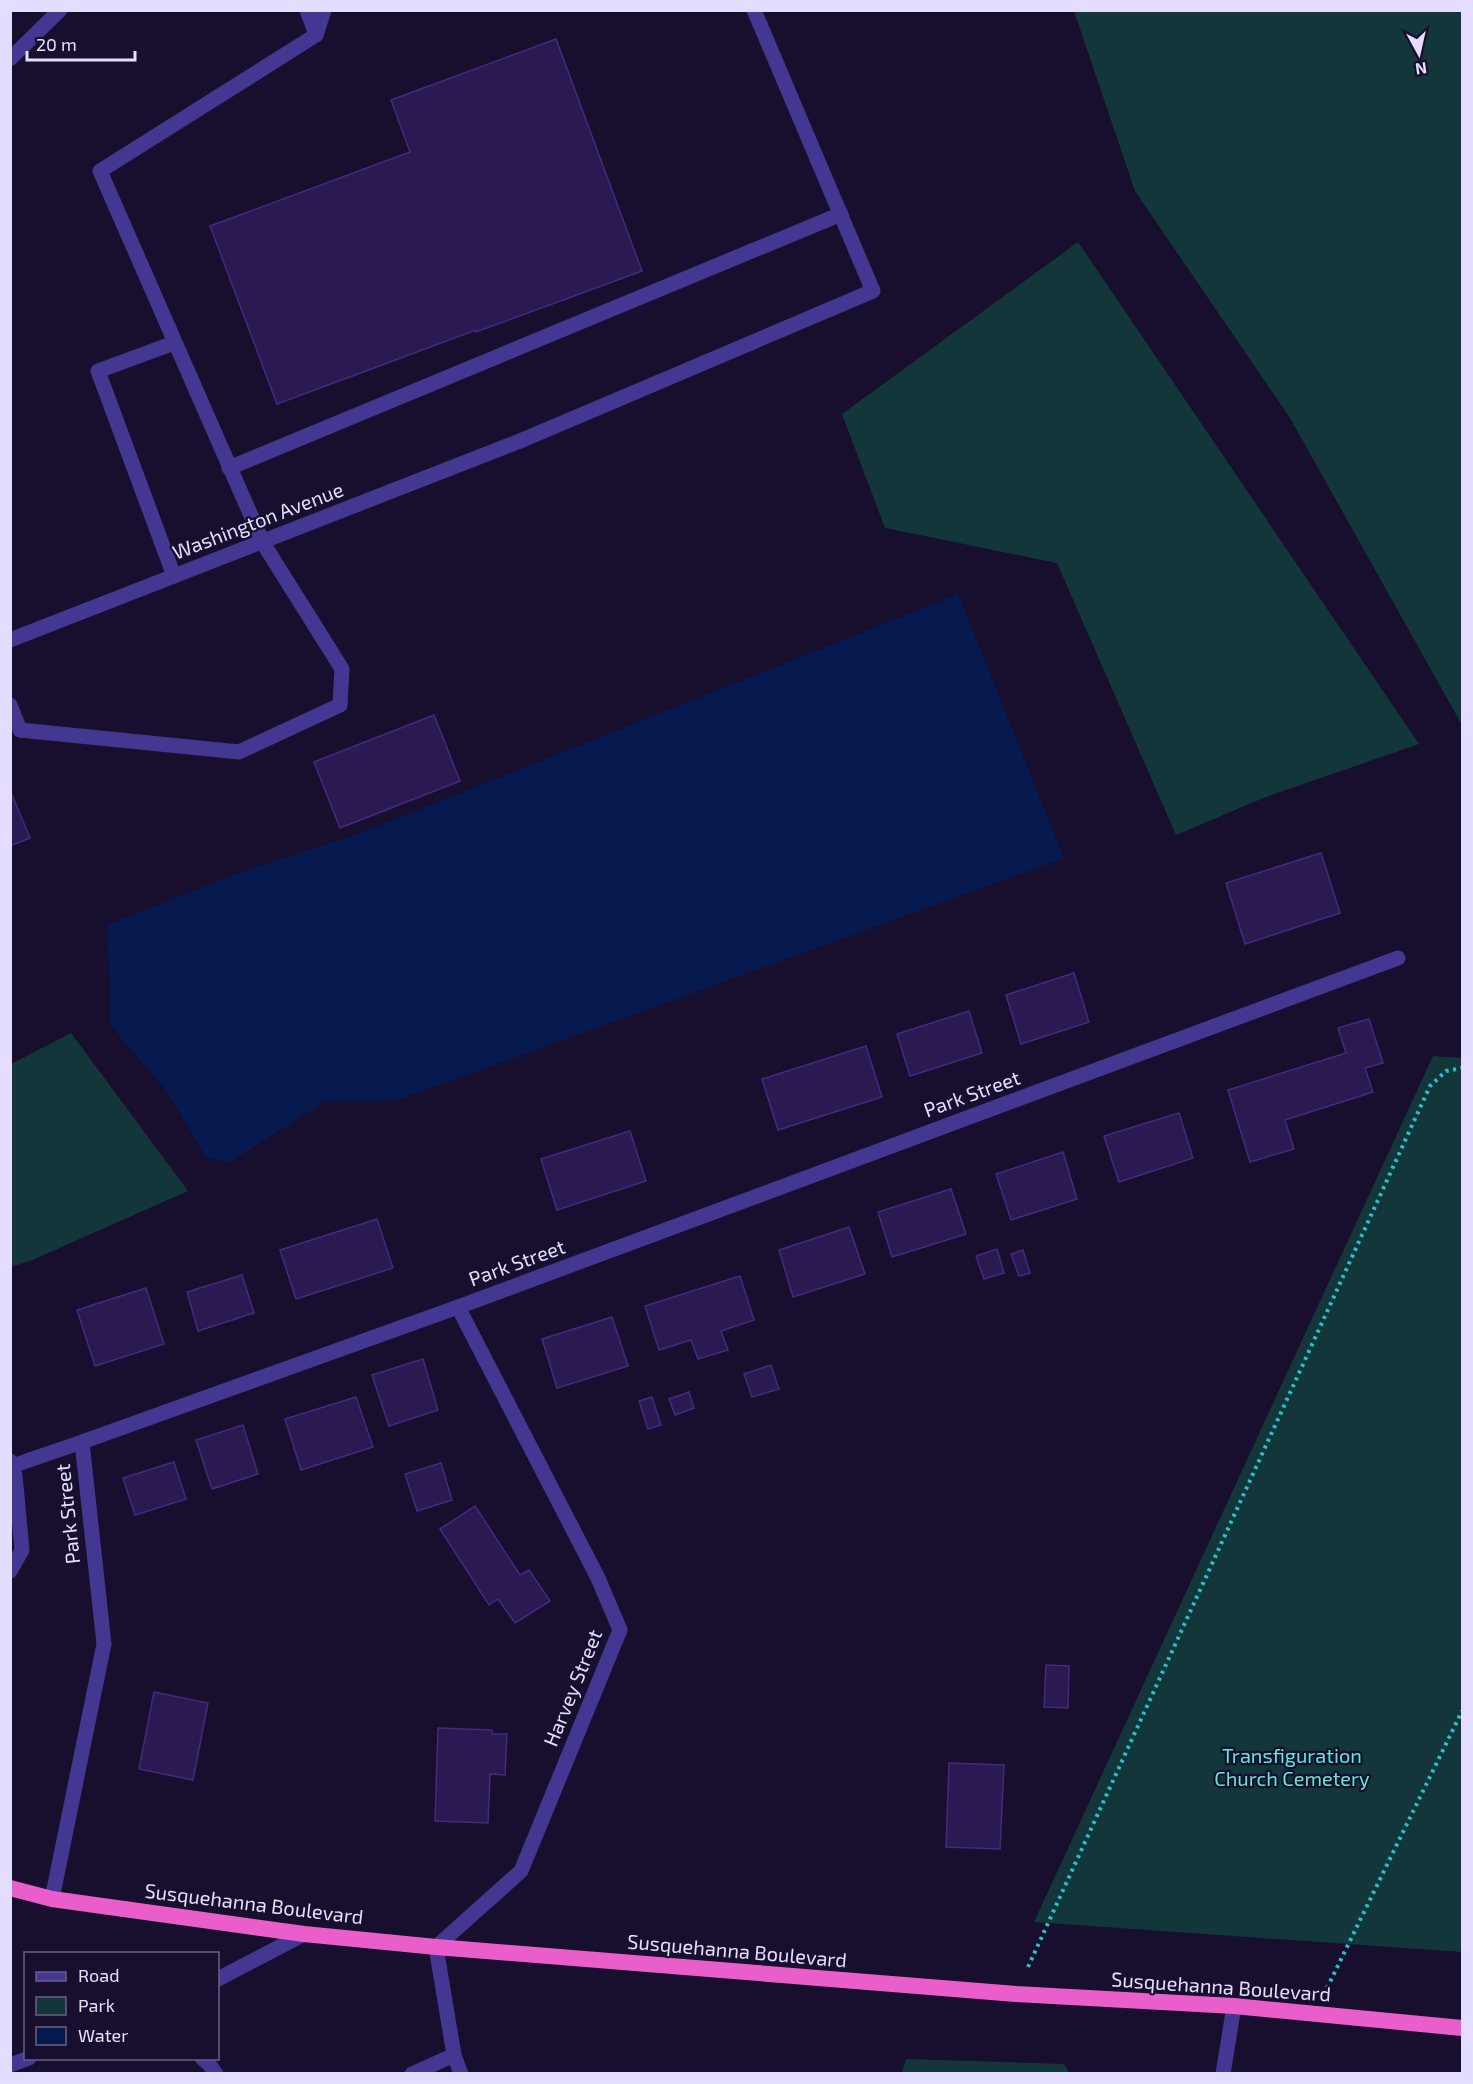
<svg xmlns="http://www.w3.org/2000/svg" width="1473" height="2084" font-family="'Exo 2',sans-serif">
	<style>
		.green { fill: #123639 }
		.water { fill: #061a50 }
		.building { fill: #2a1a51; stroke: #432a7f; stroke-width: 1.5 }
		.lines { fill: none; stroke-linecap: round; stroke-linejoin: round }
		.path { stroke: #26c4ca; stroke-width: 4; stroke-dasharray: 3 4.5; stroke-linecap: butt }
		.service { stroke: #433791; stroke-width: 15 }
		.minor { stroke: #433791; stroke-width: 15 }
		.trunk { stroke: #ea5ecc; stroke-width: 16 }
		.labels { text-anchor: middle; stroke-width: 4.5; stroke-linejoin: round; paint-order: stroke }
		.street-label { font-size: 20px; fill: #e4ddff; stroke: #180f2e }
		.park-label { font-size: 20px; fill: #5debd5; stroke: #180f2e }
	</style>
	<rect width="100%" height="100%" fill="#180f2e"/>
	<g class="green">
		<path d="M1074,11H1462V725L1290,418L1135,191Z"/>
		<path d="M1078,242L1419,744L1266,797L1176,835L1057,563L885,528L842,414Z"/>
		<path d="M71,1033L188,1191L30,1261L11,1267V1064Z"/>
		<path d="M1433,1056L1462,1058V1952L1034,1922Z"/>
		<path d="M906,2059L1064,2064L1069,2073H902Z"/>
	</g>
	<path class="water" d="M958,594L1064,858L395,1101H326L230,1162L207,1158L165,1089L111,1026L107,925L247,870L358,834Z"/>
	<g class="building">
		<path d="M556,39L642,271L476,332V330L277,404L210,226L410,152L391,100Z"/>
		<path d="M434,715L460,781L340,828L314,762Z"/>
		<path d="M10,790L30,838L10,846Z"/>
		<path d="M1321,853L1340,913L1245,944L1226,883Z"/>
		<path d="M1074,973L1089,1022L1021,1044L1006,995Z"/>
		<path d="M969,1011L982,1053L910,1076L897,1034Z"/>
		<path d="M1369,1019L1383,1063L1365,1068L1373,1092L1285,1120L1294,1149L1250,1162L1228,1090L1346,1053L1338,1028Z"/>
		<path d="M866,1046L882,1097L778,1130L762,1079Z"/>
		<path d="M1179,1113L1193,1158L1119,1182L1104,1136Z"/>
		<path d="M630,1131L646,1181L557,1210L541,1159Z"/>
		<path d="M1063,1152L1077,1199L1011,1220L996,1174Z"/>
		<path d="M951,1189L966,1234L892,1257L878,1212Z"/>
		<path d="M377,1219L393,1268L296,1299L280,1250Z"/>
		<path d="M849,1227L865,1274L793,1297L779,1250Z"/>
		<path d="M997,1249L1004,1273L984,1279L976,1256Z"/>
		<path d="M1023,1250L1030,1273L1019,1276L1011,1254Z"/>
		<path d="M242,1275L254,1313L198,1331L187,1292Z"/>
		<path d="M740,1276L754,1320L721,1331L728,1350L698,1359L691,1340L659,1350L645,1306Z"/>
		<path d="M146,1288L164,1344L95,1366L77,1310Z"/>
		<path d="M612,1317L628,1366L557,1388L542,1339Z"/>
		<path d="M423,1359L438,1410L389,1426L372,1375Z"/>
		<path d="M771,1365L779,1389L752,1397L744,1374Z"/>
		<path d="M689,1392L694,1408L675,1415L669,1399Z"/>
		<path d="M356,1397L373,1447L301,1470L285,1419Z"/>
		<path d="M652,1397L661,1425L648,1429L639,1401Z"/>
		<path d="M243,1425L258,1474L212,1489L196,1440Z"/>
		<path d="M174,1462L186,1499L135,1515L123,1478Z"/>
		<path d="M441,1463L452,1500L417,1511L405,1474Z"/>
		<path d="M475,1506L520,1575L529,1570L550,1601L515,1623L498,1599L489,1605L440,1529Z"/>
		<path d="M1046,1665L1069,1666L1068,1708L1044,1707Z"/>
		<path d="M154,1692L208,1703L193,1780L139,1769Z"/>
		<path d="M438,1728L492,1730V1734H507L505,1775L490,1774L488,1823L435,1821Z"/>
		<path d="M949,1763L1004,1765L1000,1849L946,1847Z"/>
	</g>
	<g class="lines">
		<g class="path">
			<path d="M1028,1967L1430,1086L1446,1071L1462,1068"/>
			<path d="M1327,1988L1462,1711"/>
		</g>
		<g class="service">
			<path d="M307,10L316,35"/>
			<path d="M10,59L60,10"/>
			<path d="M520,441L873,291L754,10"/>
			<path d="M229,468L841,214"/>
			<path d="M174,576L98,371L174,343"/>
			<path d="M10,705L20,730L239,752L340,705L342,669L263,543L100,171L316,35L324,10"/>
			<path d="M10,1461L15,1475L22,1550L10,1571"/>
			<path d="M12,1466L82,1442"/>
			<path d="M202,2058L209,2064L216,2074"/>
			<path d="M412,2074L454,2055"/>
		</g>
		<g class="minor">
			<path d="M10,640C180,573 350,508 520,441"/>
			<path d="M458,1307L598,1578L620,1630L521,1871L436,1947L454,2055L461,2074"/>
			<path d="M52,1899L104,1644L82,1442L458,1307L1398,958"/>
			<path d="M218,1979L304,1934"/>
			<path d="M10,2065L29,2058"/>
			<path d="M1223,2074L1234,2006"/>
		</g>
		<path class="trunk" d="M10,1888L52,1899L304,1934L436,1947L1016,1994L1234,2006L1462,2028"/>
	</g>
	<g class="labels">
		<g class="street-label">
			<text transform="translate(258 521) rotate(-21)" y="7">Washington Avenue</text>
			<text transform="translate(972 1094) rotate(-20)" y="7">Park Street</text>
			<text transform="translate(517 1263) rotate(-20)" y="7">Park Street</text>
			<text transform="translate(68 1514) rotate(-96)" y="7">Park Street</text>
			<text transform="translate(573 1688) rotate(-68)" y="7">Harvey Street</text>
			<text transform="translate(254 1904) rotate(7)" y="7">Susquehanna Boulevard</text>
			<text transform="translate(737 1951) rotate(5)" y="7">Susquehanna Boulevard</text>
			<text transform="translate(1221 1987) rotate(4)" y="7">Susquehanna Boulevard</text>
		</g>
		<g class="park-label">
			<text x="1292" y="1763">Transfiguration<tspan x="1292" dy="23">Church Cemetery</tspan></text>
		</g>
	</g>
	<rect width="1473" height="2084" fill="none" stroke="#e4ddff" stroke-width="24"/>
	<rect x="24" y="1952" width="195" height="108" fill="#180f2e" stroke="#6a6182" stroke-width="1.5"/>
	<rect x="36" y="1972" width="30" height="9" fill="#433791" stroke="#6a6182" stroke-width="1.5"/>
	<text x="78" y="1982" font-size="18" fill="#e4ddff">Road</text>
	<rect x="36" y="1997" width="30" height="18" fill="#123639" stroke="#6a6182" stroke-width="1.5"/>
	<text x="78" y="2012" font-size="18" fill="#e4ddff">Park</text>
	<rect x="36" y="2027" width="30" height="18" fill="#061a50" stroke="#6a6182" stroke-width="1.5"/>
	<text x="78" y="2042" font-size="18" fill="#e4ddff">Water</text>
	<g transform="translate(1419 54) rotate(172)" stroke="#180f2e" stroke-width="4.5" paint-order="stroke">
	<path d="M0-4.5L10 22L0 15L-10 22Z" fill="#e4ddff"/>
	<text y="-9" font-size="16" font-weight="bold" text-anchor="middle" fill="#e4ddff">N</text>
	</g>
	<path d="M27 51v9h108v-9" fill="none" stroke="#e4ddff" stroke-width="3"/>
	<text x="36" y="51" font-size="18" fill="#e4ddff" stroke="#180f2e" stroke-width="4.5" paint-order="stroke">20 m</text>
</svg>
